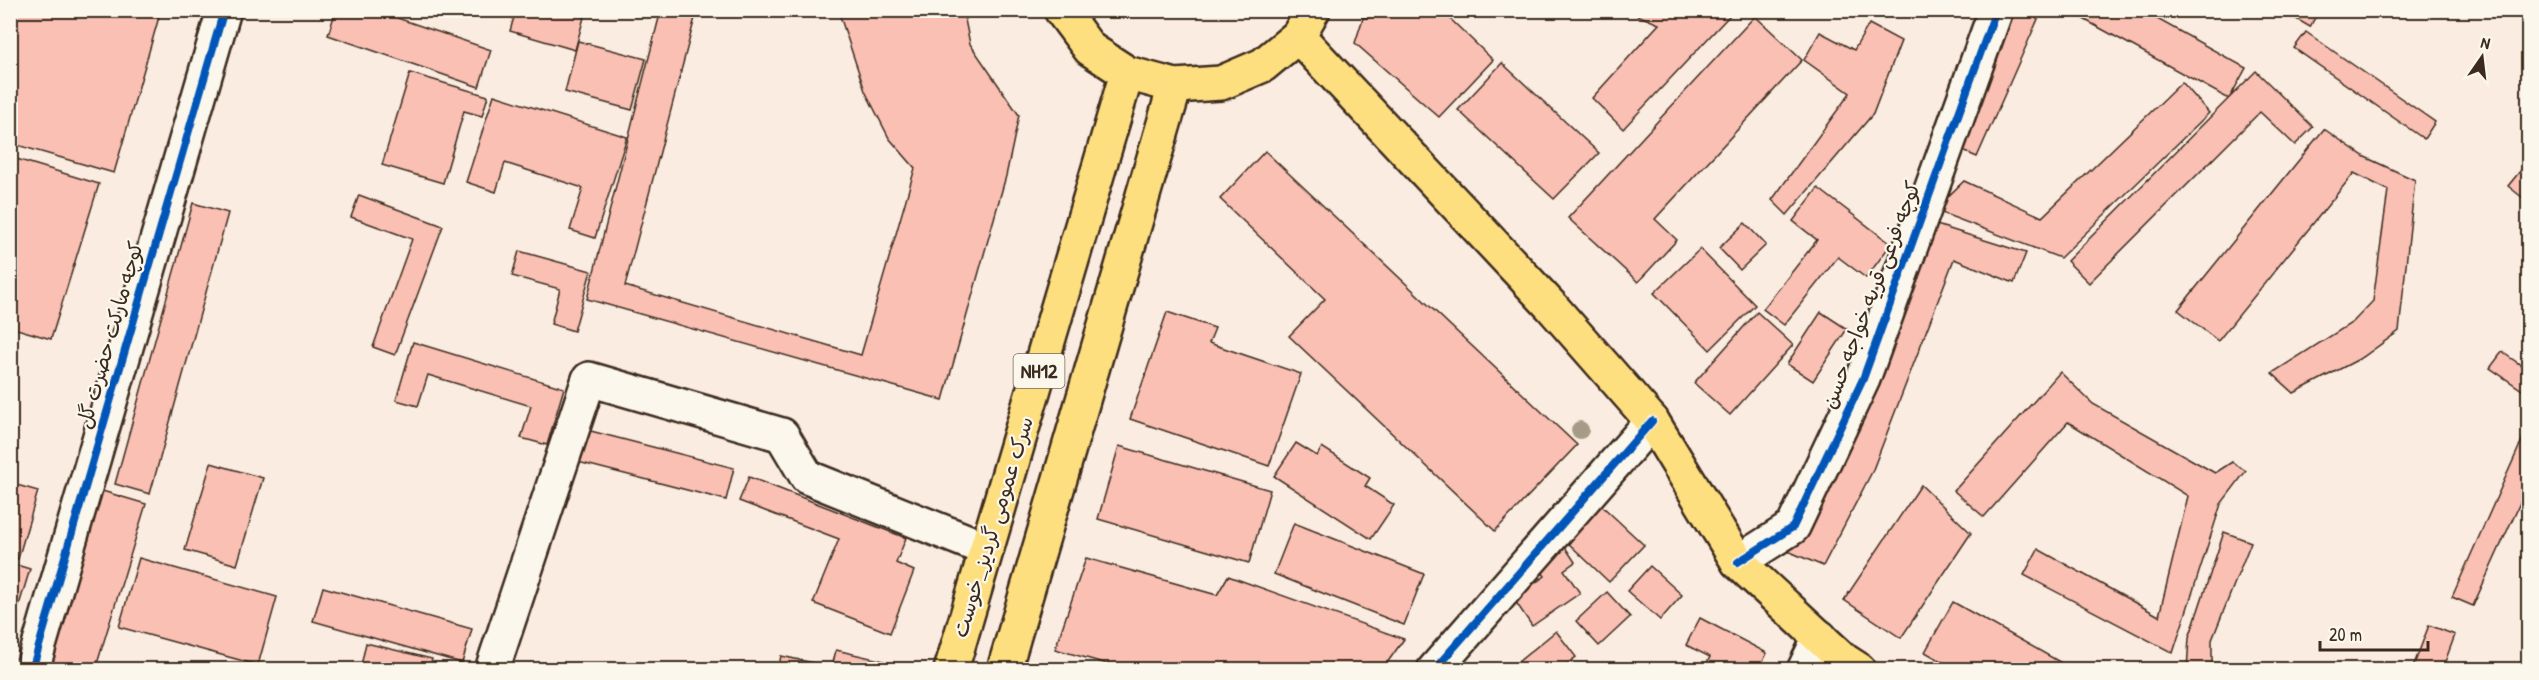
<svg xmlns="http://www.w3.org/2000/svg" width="2539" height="680" font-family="'Patrick Hand','Playpen Sans Arabic',sans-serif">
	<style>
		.building { fill: #fac0b3; stroke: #3b2a1e; stroke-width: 1.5 }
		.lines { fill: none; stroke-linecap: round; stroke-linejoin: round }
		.minor-casing { stroke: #3b2a1e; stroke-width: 38 }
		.highway-casing { stroke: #3b2a1e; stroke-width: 38 }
		.minor { stroke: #fbf7ec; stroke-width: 33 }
		.highway { stroke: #fedf80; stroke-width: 33 }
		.cycleway-casing { stroke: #fbf7ec; stroke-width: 11 }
		.cycleway { stroke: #0057b8; stroke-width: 8 }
		.tree { fill: #a69b87 }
		.labels { text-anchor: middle; stroke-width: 4.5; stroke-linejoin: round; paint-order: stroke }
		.shield { fill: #fbf7ec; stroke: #75685c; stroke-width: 1.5 }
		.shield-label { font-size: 20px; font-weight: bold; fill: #3b2a1e }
		.street-label { font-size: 21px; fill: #3b2a1e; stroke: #fbf7ec }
	</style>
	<rect width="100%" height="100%" fill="#fbece1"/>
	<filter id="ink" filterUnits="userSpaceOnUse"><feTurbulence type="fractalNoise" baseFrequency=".0167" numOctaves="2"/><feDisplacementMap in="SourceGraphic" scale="12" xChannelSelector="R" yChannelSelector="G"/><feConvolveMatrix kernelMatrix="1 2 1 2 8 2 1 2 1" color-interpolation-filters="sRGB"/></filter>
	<g filter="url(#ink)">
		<g class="building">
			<path d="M10,10H161L114,173L10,143Z"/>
			<path d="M336,10H374L491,50L479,87L328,35Z"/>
			<path d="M516,10H586L575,50L510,31Z"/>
			<path d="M661,10H697L625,286L861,355L915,168L889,138L865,91L838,10H963L970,44L1019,115L1006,176L943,400L587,299Z"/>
			<path d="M1625,10H1717L1730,15L1623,129L1592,98L1659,24Z"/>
			<path d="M2009,10H2042L1977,157L1949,145Z"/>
			<path d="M2067,10H2141L2246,68L2229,99Z"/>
			<path d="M2281,10H2319L2310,27Z"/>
			<path d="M1442,11L1493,60L1439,117L1355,43L1363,18Z"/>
			<path d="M1755,16L1802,60L1655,219L1677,240L1638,282L1568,218Z"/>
			<path d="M1869,24L1901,41L1873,114L1787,215L1772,200L1850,93L1804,60L1820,32L1854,50Z"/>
			<path d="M2306,32L2435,122L2424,139L2294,48Z"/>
			<path d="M578,41L646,59L632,110L565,92Z"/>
			<path d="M1502,63L1599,153L1554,199L1458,110Z"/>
			<path d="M2256,71L2313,127L2295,145L2260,112L2089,283L2067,261Z"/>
			<path d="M410,73L488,96L482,116L464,111L443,183L382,165Z"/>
			<path d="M2182,82L2209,113L2060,258L1934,210L1964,181L2042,217Z"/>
			<path d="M494,95L627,137L595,238L570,230L583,188L505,163L496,192L466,182Z"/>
			<path d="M2324,129L2365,157L2415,180L2399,331L2363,357L2294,393L2272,373L2353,322L2373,301L2388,190L2354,173L2218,341L2178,310Z"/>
			<path d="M1265,151L1577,445L1495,531L1289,336L1325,299L1220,199Z"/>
			<path d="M10,157L99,184L51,339L10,327Z"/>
			<path d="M2525,165L2528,167V202L2508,186Z"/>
			<path d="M1818,188L1891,244L1866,278L1838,257L1784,325L1763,309L1817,240L1793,221Z"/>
			<path d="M359,195L443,226L395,355L373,347L412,239L351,217Z"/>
			<path d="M193,203L228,213L150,494L115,484Z"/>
			<path d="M1927,222L2026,253L2014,283L1954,259L1872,472L1823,566L1783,549Z"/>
			<path d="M1745,223L1766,245L1740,270L1719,248Z"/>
			<path d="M1700,249L1755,305L1710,350L1654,293Z"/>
			<path d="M519,251L591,271L574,331L551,324L560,289L512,276Z"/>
			<path d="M1167,312L1215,328L1209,343L1301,374L1269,466L1130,419Z"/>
			<path d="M1757,312L1793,345L1730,415L1694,383Z"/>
			<path d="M1821,312L1847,329L1813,381L1787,364Z"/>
			<path d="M413,342L564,388L547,445L521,438L531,406L428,375L418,406L396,400Z"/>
			<path d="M2502,352L2528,370V394L2490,368Z"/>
			<path d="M2060,372L2093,404L2215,473L2232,462L2246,471L2221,504L2173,653L2024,575L2038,549L2159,616L2188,496L2068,422L1984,517L1954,491Z"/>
			<path d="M2528,427V485L2473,606L2452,597Z"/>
			<path d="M583,429L734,468L726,500L574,461Z"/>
			<path d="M1296,443L1317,456L1322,447L1370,478L1365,486L1394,505L1371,539L1274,476Z"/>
			<path d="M1119,446L1270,490L1249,563L1098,519Z"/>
			<path d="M211,463L263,478L237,565L185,550Z"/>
			<path d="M749,477L906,538L896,563L914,571L890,633L813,603L839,539L739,501Z"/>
			<path d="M10,483L38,491L18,559L10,557Z"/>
			<path d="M1921,485L1971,533L1901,638L1844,600Z"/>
			<path d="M99,490L146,504L97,664L113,670H43Z"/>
			<path d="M1601,505L1644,545L1609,582L1566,541Z"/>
			<path d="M1294,523L1424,574L1404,625L1274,574Z"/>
			<path d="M2224,532L2251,542L2212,640V670H2187L2189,638Z"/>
			<path d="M1563,544L1575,562L1564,570L1580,593L1532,626L1513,598L1545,576L1536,563Z"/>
			<path d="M139,558L277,597L258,665L119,627Z"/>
			<path d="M1086,558L1217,595L1228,576L1404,639L1382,670H1128L1055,649Z"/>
			<path d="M10,563L30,569L10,635Z"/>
			<path d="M1650,566L1682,595L1660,620L1627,591Z"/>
			<path d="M323,587L472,629L462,663L313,621Z"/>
			<path d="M1607,592L1630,617L1599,646L1576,621Z"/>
			<path d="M1953,602L2074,670H1957L1925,652Z"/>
			<path d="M1700,618L1767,653L1759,670H1703L1710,657L1686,645Z"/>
			<path d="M2429,625L2455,635L2442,670H2412Z"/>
			<path d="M1556,631L1576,657L1559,670H1508Z"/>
			<path d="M366,643L432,659L429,670H360Z"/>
			<path d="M836,650L884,661L882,670H778L781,656L832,667Z"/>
		</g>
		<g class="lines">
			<g class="minor-casing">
				<g id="minor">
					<path d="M1738,562L1793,527L1863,379L1996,10"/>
					<path d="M32,670L224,10"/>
					<path d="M492,670L589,379L782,435L807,477L986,549"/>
					<path d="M1434,670L1652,421"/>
					<path d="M1804,670L1820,637"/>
				</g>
			</g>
			<g class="highway-casing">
				<g id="highway">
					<path d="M1061,10L1090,49L1127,73L1175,86L1221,83L1263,65L1298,36L1313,10"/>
					<path d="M1298,36L1552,307L1652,421L1738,562L1845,661L1859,670"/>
					<path d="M951,670L1127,73"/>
					<path d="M1004,670L1175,86"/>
				</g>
			</g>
			<use href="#minor" class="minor"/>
			<use href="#highway" class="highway"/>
			<g class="cycleway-casing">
				<g id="cycleway">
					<path d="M1738,562L1793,527L1863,379L1996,10"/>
					<path d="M32,670L224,10"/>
					<path d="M1434,670L1652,421"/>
				</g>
			</g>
			<use href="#cycleway" class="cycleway"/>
		</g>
		<circle class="tree" cx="1580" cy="430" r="9"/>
	</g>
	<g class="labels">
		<rect class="shield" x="1013.5" y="354" width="51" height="34" rx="4.5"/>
		<g class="shield-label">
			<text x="1039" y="378">NH12</text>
		</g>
		<g class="street-label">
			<text transform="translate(1871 295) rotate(-69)" y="7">کوچه فرعی قریه خواجه حسن</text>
			<text transform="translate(110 335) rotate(-74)" y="7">کوچه مارکت حضرت گل</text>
			<text transform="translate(993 527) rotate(-73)" y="7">سرک عمومی گردیز_خوست</text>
		</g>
	</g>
	<rect width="2539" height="680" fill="none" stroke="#fbf7ec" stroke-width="36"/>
	<rect x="18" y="18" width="2503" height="644" fill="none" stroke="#3b2a1e" stroke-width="2" filter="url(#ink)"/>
	<g transform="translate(2482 57) rotate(14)" stroke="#fbf7ec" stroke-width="4.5" paint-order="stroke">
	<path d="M0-4.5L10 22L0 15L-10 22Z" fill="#3b2a1e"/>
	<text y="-9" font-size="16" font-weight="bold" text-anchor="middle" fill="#3b2a1e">N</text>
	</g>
	<path d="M2320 641v9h108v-9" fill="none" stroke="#3b2a1e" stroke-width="3"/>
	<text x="2329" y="641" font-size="18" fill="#3b2a1e" stroke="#fbf7ec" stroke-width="4.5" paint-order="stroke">20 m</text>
</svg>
